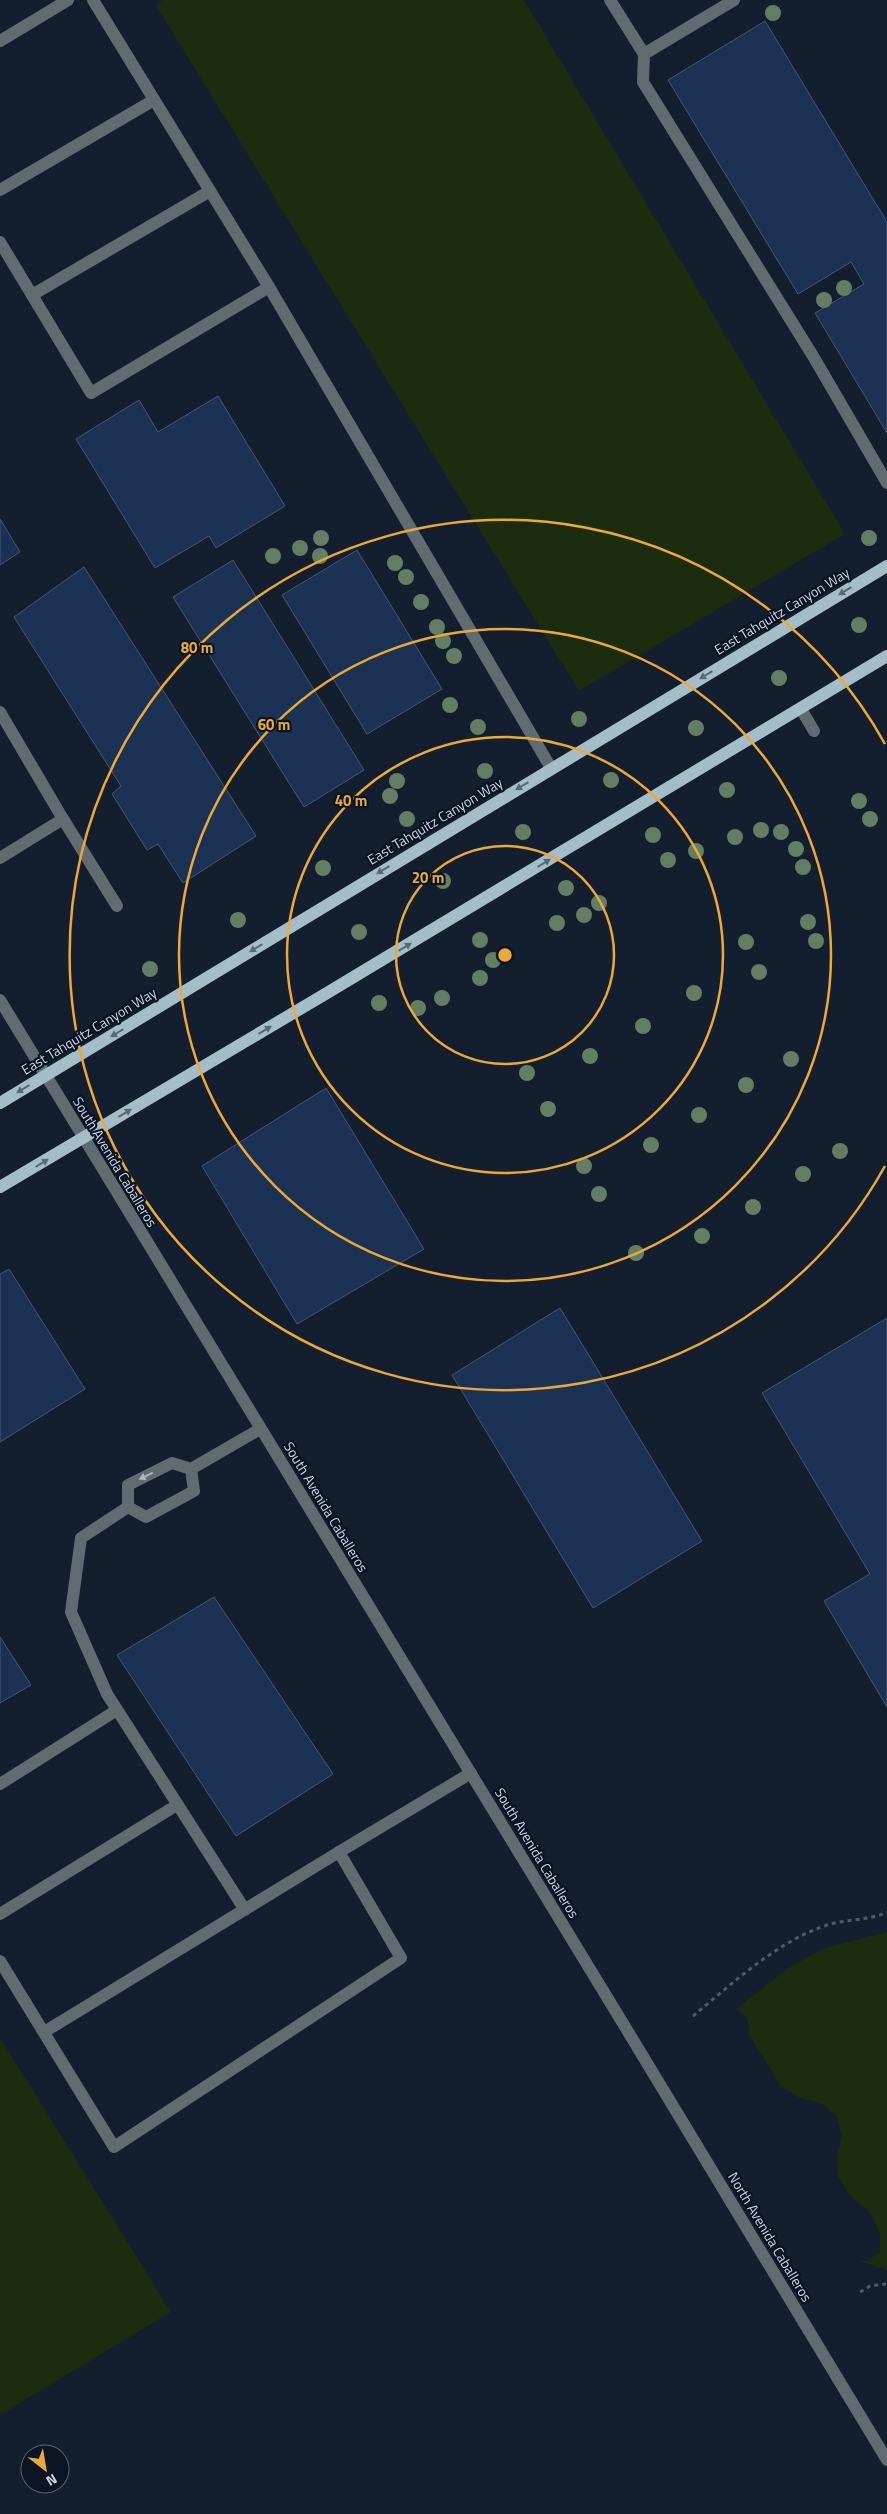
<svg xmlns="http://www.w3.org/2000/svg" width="887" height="2514" font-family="'Titillium Web',sans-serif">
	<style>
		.green { fill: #1c2d0f }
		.building { fill: #1c3254; stroke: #4a586c }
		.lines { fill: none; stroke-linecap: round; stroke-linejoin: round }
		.path { stroke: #505b6a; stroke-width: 3; stroke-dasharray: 4 4; stroke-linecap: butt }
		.minor { stroke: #616c72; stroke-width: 12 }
		.major { stroke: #a5bdc9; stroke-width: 12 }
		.tree { fill: #637e62 }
		.oneway { fill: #586877 }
		.oneway2 { fill: #aeb7c1 }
		.ring { fill: none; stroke: #eba939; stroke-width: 2.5 }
		.labels { text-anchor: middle; stroke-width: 4.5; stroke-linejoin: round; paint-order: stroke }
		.street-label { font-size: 14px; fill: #cfd7e3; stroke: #0a1425 }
		.centre { fill: #eba939; stroke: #0a1425; stroke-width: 2.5 }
		.ring-label { font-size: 15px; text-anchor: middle; font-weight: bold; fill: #eba939; stroke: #0a1425; stroke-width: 4.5; stroke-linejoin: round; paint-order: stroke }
	</style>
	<rect width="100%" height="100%" fill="#131e2f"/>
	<g class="green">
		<path d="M162,0H524L845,534L579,691L163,17L156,6Z"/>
		<path d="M887,1932V2270L859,2261H867L880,2252V2234L869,2211L849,2195L838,2176L837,2157L842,2137L837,2116L821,2103L800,2098L780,2085L750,2036L747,2018L736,2009L787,1969L822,1949Z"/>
		<path d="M0,2038L171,2312L0,2415Z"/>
	</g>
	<g class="building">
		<path d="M765,21L887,222V433L815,313L864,284L851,262L798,294L668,80Z"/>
		<path d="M218,396L285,506L216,548L209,536L155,568L76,439L139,400L158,432Z"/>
		<path d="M0,519L20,552L0,565Z"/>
		<path d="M357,550L442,689L367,734L282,595Z"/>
		<path d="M233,560L364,770L304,807L173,597Z"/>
		<path d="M84,567L256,836L183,883L158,844L147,850L112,794L121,786L14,617Z"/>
		<path d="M326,1088L424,1249L297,1324L202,1166Z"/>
		<path d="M9,1269L85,1389L0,1442V1274Z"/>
		<path d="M560,1308L702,1541L593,1608L452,1375Z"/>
		<path d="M887,1318V1707L824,1601L870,1574L762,1393Z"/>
		<path d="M214,1597L333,1774L236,1836L117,1655Z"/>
		<path d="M0,1637L31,1685L0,1703Z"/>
	</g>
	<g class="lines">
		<g class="path">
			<path d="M693,2016C733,1983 776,1942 827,1925C846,1919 868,1921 887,1912"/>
			<path d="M860,2292L870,2286L887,2284"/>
		</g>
		<g class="minor">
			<path d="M93,0L269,287L551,768"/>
			<path d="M610,0L644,54"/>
			<path d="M734,0L644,54L643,82L813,356L887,483"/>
			<path d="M0,41L68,0"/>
			<path d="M0,190L154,100"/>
			<path d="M0,242L91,393L269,287"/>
			<path d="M32,295L210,191"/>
			<path d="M801,709L814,731"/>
			<path d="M0,712L63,819L0,858"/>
			<path d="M63,819L117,906"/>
			<path d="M0,1000L627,2030L887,2460"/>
			<path d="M191,1469L194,1491L146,1517L128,1507V1485L172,1463L191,1469L260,1429"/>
			<path d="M128,1507L81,1538L71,1612L107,1694L245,1910"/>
			<path d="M0,1784L117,1710"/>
			<path d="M0,1914L177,1805"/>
			<path d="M0,1961L114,2147L401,1958L339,1852L471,1773"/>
			<path d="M44,2032L339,1852"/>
		</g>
		<g class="major">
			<path d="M0,1103L887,566"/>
			<path d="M0,1187L327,993L887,656"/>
		</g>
	</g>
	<g class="tree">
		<circle cx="773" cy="13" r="8"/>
		<circle cx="844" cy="288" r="8"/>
		<circle cx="824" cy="300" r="8"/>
		<circle cx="321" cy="538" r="8"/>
		<circle cx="869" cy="538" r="8"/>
		<circle cx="300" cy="548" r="8"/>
		<circle cx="273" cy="556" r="8"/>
		<circle cx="320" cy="556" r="8"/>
		<circle cx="395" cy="563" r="8"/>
		<circle cx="406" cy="577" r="8"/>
		<circle cx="421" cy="602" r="8"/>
		<circle cx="859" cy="625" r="8"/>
		<circle cx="437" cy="627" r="8"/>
		<circle cx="443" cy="641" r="8"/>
		<circle cx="454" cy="656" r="8"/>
		<circle cx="779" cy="678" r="8"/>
		<circle cx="450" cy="705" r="8"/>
		<circle cx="579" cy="719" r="8"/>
		<circle cx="478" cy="727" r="8"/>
		<circle cx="696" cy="728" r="8"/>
		<circle cx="485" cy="771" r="8"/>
		<circle cx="611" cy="780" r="8"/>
		<circle cx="397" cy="781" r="8"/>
		<circle cx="727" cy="790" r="8"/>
		<circle cx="390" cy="796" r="8"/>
		<circle cx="859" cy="801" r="8"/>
		<circle cx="407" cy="819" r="8"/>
		<circle cx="870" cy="819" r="8"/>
		<circle cx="761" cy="830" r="8"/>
		<circle cx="523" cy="832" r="8"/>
		<circle cx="781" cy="832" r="8"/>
		<circle cx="653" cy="835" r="8"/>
		<circle cx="735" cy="837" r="8"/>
		<circle cx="796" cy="849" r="8"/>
		<circle cx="696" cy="851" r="8"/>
		<circle cx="668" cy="860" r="8"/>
		<circle cx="803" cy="867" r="8"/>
		<circle cx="323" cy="868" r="8"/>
		<circle cx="443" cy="881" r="8"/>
		<circle cx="566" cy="888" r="8"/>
		<circle cx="599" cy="903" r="8"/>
		<circle cx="584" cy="915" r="8"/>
		<circle cx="238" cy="920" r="8"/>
		<circle cx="808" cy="922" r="8"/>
		<circle cx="557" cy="923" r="8"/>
		<circle cx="359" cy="932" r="8"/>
		<circle cx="480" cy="940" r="8"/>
		<circle cx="816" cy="941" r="8"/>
		<circle cx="746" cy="942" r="8"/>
		<circle cx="493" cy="960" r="8"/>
		<circle cx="150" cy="969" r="8"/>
		<circle cx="759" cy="972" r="8"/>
		<circle cx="480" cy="978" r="8"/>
		<circle cx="694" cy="993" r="8"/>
		<circle cx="442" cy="998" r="8"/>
		<circle cx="379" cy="1003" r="8"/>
		<circle cx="418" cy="1008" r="8"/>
		<circle cx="643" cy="1026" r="8"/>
		<circle cx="590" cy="1056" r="8"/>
		<circle cx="791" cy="1059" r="8"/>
		<circle cx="527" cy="1073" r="8"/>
		<circle cx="746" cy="1085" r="8"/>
		<circle cx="548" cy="1109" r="8"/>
		<circle cx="699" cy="1115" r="8"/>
		<circle cx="651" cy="1145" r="8"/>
		<circle cx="840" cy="1151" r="8"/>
		<circle cx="584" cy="1166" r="8"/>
		<circle cx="803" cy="1174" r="8"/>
		<circle cx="599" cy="1194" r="8"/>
		<circle cx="753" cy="1207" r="8"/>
		<circle cx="702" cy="1236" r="8"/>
		<circle cx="636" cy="1253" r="8"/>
	</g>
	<defs><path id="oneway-solid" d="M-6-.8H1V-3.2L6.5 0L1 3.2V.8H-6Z" transform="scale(1.25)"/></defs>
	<g class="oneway">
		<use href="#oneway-solid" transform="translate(845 591) rotate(149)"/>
		<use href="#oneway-solid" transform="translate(706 675) rotate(149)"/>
		<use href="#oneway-solid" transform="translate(522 786) rotate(149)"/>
		<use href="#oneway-solid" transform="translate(544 863) rotate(-31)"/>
		<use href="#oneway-solid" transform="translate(383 870) rotate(149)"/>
		<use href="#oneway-solid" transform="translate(405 947) rotate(-31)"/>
		<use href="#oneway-solid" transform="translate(256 948) rotate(149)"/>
		<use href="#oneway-solid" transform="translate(265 1030) rotate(-31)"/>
		<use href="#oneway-solid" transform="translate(117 1033) rotate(149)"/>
		<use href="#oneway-solid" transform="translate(23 1089) rotate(149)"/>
		<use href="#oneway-solid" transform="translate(125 1113) rotate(-31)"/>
		<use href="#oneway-solid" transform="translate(42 1163) rotate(-31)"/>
	</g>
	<use class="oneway2" href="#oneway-solid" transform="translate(146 1476) rotate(154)"/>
	<g class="ring">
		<circle cx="505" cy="955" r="109"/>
		<circle cx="505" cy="955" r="218"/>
		<circle cx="505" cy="955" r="326"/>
		<path d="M885 1166A435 435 0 1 1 885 744"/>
	</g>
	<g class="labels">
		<g class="street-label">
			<text transform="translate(782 611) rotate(-31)" y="5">East Tahquitz Canyon Way</text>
			<text transform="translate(435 821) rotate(-31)" y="5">East Tahquitz Canyon Way</text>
			<text transform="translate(89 1031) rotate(-31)" y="5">East Tahquitz Canyon Way</text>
			<text transform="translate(115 1162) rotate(59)" y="5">South Avenida Caballeros</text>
			<text transform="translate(326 1507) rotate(59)" y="5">South Avenida Caballeros</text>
			<text transform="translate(537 1853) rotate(59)" y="5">South Avenida Caballeros</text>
			<text transform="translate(770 2237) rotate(59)" y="5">North Avenida Caballeros</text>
		</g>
	</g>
	<circle cx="505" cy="955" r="8" class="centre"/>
	<g class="ring-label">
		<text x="197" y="653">80 m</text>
		<text x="274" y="730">60 m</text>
		<text x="351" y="806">40 m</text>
		<text x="428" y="883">20 m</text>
	</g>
	<g transform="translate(45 2469) rotate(149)"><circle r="24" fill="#0a1425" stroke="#596271"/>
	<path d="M0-4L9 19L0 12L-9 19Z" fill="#eba939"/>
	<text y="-8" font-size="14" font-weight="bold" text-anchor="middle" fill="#cfd7e3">N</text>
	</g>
</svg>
